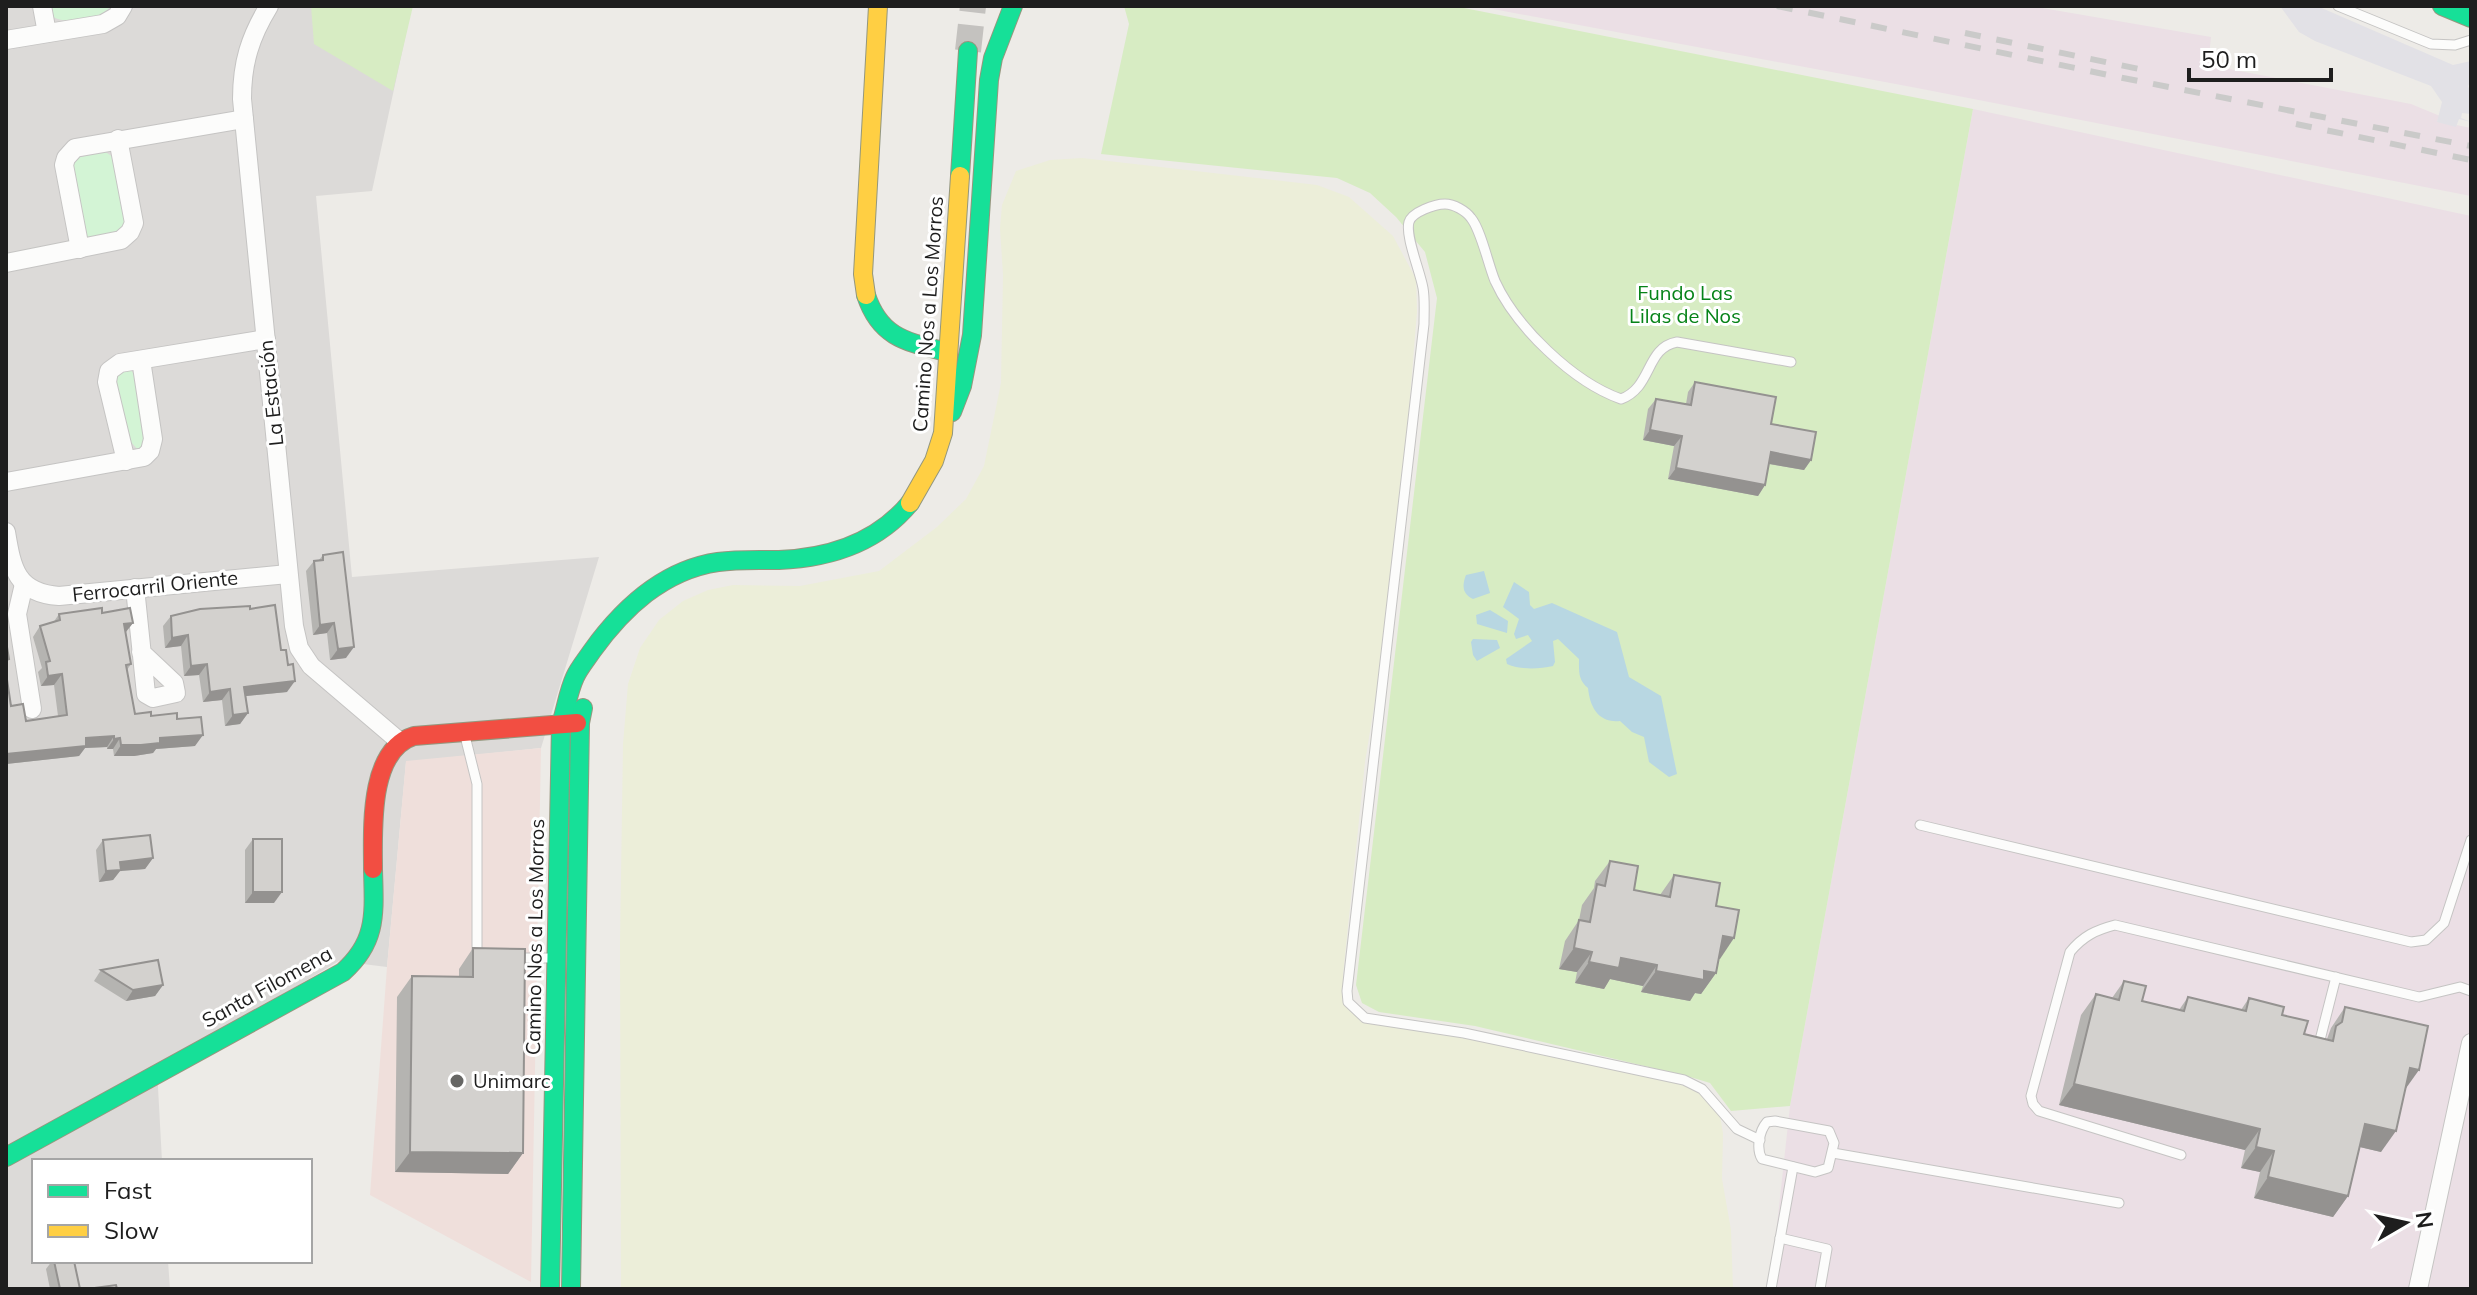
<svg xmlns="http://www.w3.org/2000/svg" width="2477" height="1295" font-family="Mulish,sans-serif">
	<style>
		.residential { fill: #dcdad8 }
		.commercial { fill: #efdfdb }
		.industrial { fill: #ebdfe5 }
		.farmland { fill: #eceed9 }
		.grass { fill: #d7ecc3 }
		.park { fill: #d3f4d5 }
		.plaza { fill: #e2e1e6 }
		.water { fill: #b8d7e2 }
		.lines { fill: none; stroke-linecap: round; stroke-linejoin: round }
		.secondary-tunnel { stroke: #c4c2bf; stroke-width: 26; stroke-dasharray: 26 13; stroke-linecap: butt }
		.lane-casing { stroke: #c5c4c3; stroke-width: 11 }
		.street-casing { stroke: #c5c4c3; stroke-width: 20 }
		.fast-casing { stroke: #94977e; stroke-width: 20 }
		.slow-casing { stroke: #94977e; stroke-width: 20 }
		.jam-casing { stroke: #94977e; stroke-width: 20 }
		.lane { stroke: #fcfcfb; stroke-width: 9 }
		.street { stroke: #fcfcfb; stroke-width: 18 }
		.fast { stroke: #16e098; stroke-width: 18 }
		.slow { stroke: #ffcf43; stroke-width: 18 }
		.jam { stroke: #f24e42; stroke-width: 18 }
		.rail { stroke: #cacac9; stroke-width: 6; stroke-dasharray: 16 16; stroke-linecap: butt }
		.wall { fill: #b5b4b1 }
		.shaded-wall { fill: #949290 }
		.building { fill: #d3d1ce; stroke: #949290; stroke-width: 2 }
		.poi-dot { fill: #666664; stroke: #fff; stroke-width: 3 }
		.labels { text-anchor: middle; stroke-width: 6; stroke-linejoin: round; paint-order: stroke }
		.park-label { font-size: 20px; fill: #068318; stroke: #fff }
		.street-label { font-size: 20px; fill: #1e1e1e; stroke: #fff }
		.poi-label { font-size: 20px; fill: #1e1e1e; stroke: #fff; text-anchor: start }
	</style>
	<rect width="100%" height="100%" fill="#edebe7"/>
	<path class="residential" d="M6,6H412L372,191L316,196L352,577L599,557L541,748L406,762L387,967L339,961L157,1069L162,1161H34V1261H168L170,1289H6Z"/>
	<path class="commercial" d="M541,748L531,1282L370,1195L387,967L406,761Z"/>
	<g class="industrial">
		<path d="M1477,6H2031L2211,37L2208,65L2411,104L2440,116L2437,121L2471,128V196L1917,88Z"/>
		<path d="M1973,109L2471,216V1289H1770L1790,1106Z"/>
	</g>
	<path class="farmland" d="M1082,158L1317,185L1349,197L1393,236L1416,279L1417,311L1409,410V461L1390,609L1365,762L1343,975L1346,993L1350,1002L1365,1013L1416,1028L1618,1067L1672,1081L1704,1094L1719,1109L1723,1134L1722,1179L1731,1230L1733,1289H621L620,943L623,744L628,684L640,648L659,620L683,601L708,590L733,585L800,586L879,571L937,527L966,499L984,466L1001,383L1003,275L1000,228L1002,205L1016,171L1050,160Z"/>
	<g class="grass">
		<path d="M311,6H413L393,91L314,44Z"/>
		<path d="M1124,6H1454L1973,109L1790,1106L1731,1111L1710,1083L1687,1076L1475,1026L1379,1012L1362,1003L1356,985L1437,298L1425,252L1396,217L1370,193L1337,178L1101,154L1129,24Z"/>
	</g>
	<g class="park">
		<path d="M49,6H111C100,20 69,25 53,17Z"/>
		<path d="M104,151L113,157L126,222L124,229C113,236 97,241 85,236L72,169L73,159Z"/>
		<path d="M130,369L134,374L145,441L144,445L138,450L131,442L113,383L117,371Z"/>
	</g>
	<path class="plaza" d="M2280,6H2317L2453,65L2471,61V81L2468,86L2471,93V114L2462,113L2461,118L2471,122L2459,119L2456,127L2437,122L2442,102L2431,86L2315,41L2299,32Z"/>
	<g class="water">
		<path d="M1484,571L1490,593L1473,599C1462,594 1462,585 1466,575Z"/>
		<path d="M1514,582L1529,592L1530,605L1534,609L1552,603L1617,632L1629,677L1661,696L1677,774L1669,777L1649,762L1644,737L1632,732L1620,721C1598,723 1590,707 1588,688C1578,680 1579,671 1579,659L1558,639L1553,641L1555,662L1553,666C1539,669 1520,670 1507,664L1506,659L1532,641L1528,635L1516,639L1514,634L1519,619L1503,607Z"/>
		<path d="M1490,610L1508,621L1507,633L1477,624L1476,615Z"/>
		<path d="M1473,639L1497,640L1500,648L1477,661L1473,655L1471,642Z"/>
	</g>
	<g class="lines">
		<path class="secondary-tunnel" d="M968,51L973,6"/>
		<g class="lane-casing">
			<g id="lane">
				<path d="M2338,6L2431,44L2455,45L2471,40"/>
				<path d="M465,736L477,784V957"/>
				<path d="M1920,825L2411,942L2426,940L2444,923L2471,840"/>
				<path d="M515,958H553"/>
				<path d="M2320,1040L2336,977"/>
				<path d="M1775,1121L1829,1131L1834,1143L1828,1168L1815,1172L1762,1159C1756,1149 1759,1131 1767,1122Z"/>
				<path d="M1760,1140L1737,1129L1702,1089L1684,1080L1464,1033L1365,1018L1348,1002L1347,991L1424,324C1424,312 1425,299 1423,288C1420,271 1405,236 1409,222C1412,212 1435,204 1445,204C1454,204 1466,211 1471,218C1481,230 1488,264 1495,281C1516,327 1573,382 1621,399C1653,387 1645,348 1677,342L1791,362"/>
				<path d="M1833,1153L2119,1203"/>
				<path d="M2181,1155L2039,1111L2033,1104L2031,1096L2070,952C2083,936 2096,930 2115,925L2419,997L2460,987L2471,991"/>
				<path d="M1780,1238L1827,1249L1820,1289"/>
				<path d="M1771,1289L1793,1167"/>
			</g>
		</g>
		<g class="street-casing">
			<g id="street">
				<path d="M42,6L47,33"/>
				<path d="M269,6C250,37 242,63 242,99L294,626L299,648L311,666L399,741"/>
				<path d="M6,40L103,24L117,16L123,6"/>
				<path d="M80,249L64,165L66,158L75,148L244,119"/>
				<path d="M6,263L121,240L130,232L134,223L118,139"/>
				<path d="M126,461L107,382L109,371L120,363L266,339"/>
				<path d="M6,482L144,457L150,451L153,439L141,360"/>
				<path d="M6,532C12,568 16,593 59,596L288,574"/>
				<path d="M24,584L17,614L32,709"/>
				<path d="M135,588L146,694L153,698L176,693L174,683L141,652"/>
				<path d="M2418,1289L2471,1043"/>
			</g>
		</g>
		<g class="fast-casing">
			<g id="fast">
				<path d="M2442,6L2471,18"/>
				<path d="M960,176L968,51"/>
				<path d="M866,295C880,338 907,342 947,352"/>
				<path d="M952,412L962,386L972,335L989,80L993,58L1013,6"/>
				<path d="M6,1157L343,972C378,941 374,912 373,869"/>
				<path d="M550,1289L561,724C566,709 568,692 575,677C579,668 586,660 592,651C623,608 663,570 718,562C738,559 759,560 779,560C829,558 877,543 910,503"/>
				<path d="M571,1289L580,723L583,708"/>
			</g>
		</g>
		<g class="slow-casing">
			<g id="slow">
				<path d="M866,295L863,274L878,6"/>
				<path d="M910,503L934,461L943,433L960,176"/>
			</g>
		</g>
		<g class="jam-casing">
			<path id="jam" d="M373,869C373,830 368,750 414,736L577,723"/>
		</g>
		<use href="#lane" class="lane"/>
		<use href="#street" class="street"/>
		<use href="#fast" class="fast"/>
		<use href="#slow" class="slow"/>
		<use href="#jam" class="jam"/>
		<g class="rail">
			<path d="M1777,6L2123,78L2471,146"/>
			<path d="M1965,33L2149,71"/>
			<path d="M2296,124L2471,160"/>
		</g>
	</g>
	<g class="wall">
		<path d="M1695,382L1771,424L1811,460L1804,470L1769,464L1765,485L1758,496L1668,479L1674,446L1643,440L1648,409L1656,399L1686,404L1688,392Z"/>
		<path d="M323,555L346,658L330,660L327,633L313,635L306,571L314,561L319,560Z"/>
		<path d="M250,609L287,692L246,696L248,713L240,724L225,726L222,700L203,702L199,675L184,676L181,646L165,648L163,626L171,616Z"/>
		<path d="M102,613L133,623L125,633L131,664L127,670L135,714L177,719L195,746L156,749L153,753L134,756H114L113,749H107V747L85,748L79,756L6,764V673L11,706L26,721L58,716L54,685L41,686L38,672L42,668L33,637L40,626L53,623L59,614Z"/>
		<path d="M253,839L274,903H245V850Z"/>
		<path d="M103,840L153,858L145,869L120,871L113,880L99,882L96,850Z"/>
		<path d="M1610,861L1634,890L1660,895L1674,875L1716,906L1720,959H1718L1716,973L1701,994L1695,993L1690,1001L1641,992L1643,986L1610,979L1604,989L1575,983L1577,972L1559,969L1565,941L1579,920L1582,905L1594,888L1595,881Z"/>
		<path d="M473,948L523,1153L508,1174L395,1172L397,997L412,976H459V969Z"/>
		<path d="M101,970L163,985L155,996L126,1001L94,981Z"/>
		<path d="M2124,981L2142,1001L2179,1010L2188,997L2241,1010L2249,998L2282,1015L2304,1034L2327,1039L2331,1028L2345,1007L2405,1089L2381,1152L2360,1147L2348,1196L2333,1217L2254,1198L2260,1172L2241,1168L2245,1150L2059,1105L2081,1015L2096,994L2112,998Z"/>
		<path d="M52,1261H74L80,1289H50L46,1269Z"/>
	</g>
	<g class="shaded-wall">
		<path d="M1650,430L1682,436L1674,446L1643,440Z"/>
		<path d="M1771,452L1811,460L1804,470L1764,463Z"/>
		<path d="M1676,468L1765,485L1758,496L1668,479Z"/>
		<path d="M133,623L125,633L124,624Z"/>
		<path d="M334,623L327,633L313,635L320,625Z"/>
		<path d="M188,635L181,646L165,648L172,638Z"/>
		<path d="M354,647L346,658L330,660L338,649Z"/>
		<path d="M207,664L199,675L184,676L191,666Z"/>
		<path d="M62,674L54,685L41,686L48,676Z"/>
		<path d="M295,681L287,692L237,697L244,687Z"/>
		<path d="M230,689L222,700L203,702L210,692Z"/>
		<path d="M248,713L240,724L225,726L233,715Z"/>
		<path d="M203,735L195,746L156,749L153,753L134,756H114L121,745L160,738Z"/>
		<path d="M114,736L107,747L85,748L79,756L6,764V754L86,738Z"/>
		<path d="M120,738L113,749H107L114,739Z"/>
		<path d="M153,858L145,869L120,871L113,880L99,882L106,871L120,862Z"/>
		<path d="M253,892H282L274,903H245Z"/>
		<path d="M1723,936L1734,938L1720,959L1708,957Z"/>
		<path d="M1574,948L1592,952L1577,972L1559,969Z"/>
		<path d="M1621,958L1657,965L1643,986L1610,979L1604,989L1575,983L1589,962Z"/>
		<path d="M1656,971H1704L1716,973L1701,994L1695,993L1690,1001L1641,992Z"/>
		<path d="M163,985L155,996L126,1001L133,990Z"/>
		<path d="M2410,1068L2419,1070L2404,1091Z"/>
		<path d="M2074,1084L2260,1129L2245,1150L2059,1105Z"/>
		<path d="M2365,1124L2396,1131L2381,1152L2351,1145Z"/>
		<path d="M2256,1147L2274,1151L2260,1172L2241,1168Z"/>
		<path d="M410,1152L523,1153L508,1174L395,1172Z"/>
		<path d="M2268,1177L2348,1196L2333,1217L2254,1198Z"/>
	</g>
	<g class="building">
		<path d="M1695,382L1776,397L1771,424L1816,432L1811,460L1771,452L1765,485L1676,468L1682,436L1650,430L1656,399L1691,405Z"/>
		<path d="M343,552L354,647L338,649L334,623L320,625L314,561L323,560V555Z"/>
		<path d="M275,605L281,650H286L288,665L293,664L295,681L244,687L248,713L233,715L230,689L210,692L207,664L191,666L188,635L172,638L171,616L200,609L250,606V609Z"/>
		<path d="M102,608V613L130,608L133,623L124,624L131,664L126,665L135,714L151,712V716L177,713V719L201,717L203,735L160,738V743L141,745H121L120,738L114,739V736L86,738V746L6,754V673L11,706L23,704L26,721L67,715L62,674L48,676L46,662L50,661L40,626L60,620L59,614Z"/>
		<path d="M6,641L9,659L6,660Z"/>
		<path d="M150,835L153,858L120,862L121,870L106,871L103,840Z"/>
		<rect x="253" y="839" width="29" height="53"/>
		<path d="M1610,861L1638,866L1634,890L1670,897L1674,875L1720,883L1716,906L1739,910L1734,938L1723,936L1716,973L1704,971V980L1656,971L1657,965L1621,958L1619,968L1589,962L1592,952L1574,948L1579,920L1590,922L1597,884L1605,886Z"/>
		<path d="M473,948L525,949L523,1153L410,1152L412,976L473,977Z"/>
		<path d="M158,960L163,985L133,990L101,970Z"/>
		<path d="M2124,981L2146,986L2142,1001L2184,1011L2188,997L2246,1011L2249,998L2284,1007L2282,1015L2308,1021L2304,1034L2333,1041L2336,1026L2342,1022L2345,1007L2428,1026L2419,1070L2410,1068L2396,1131L2365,1124L2348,1196L2268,1177L2274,1151L2256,1147L2260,1129L2074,1084L2096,994L2119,1000Z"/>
		<path d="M54,1261H74L80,1289H60Z"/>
		<path d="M116,1285L117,1289H87Z"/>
	</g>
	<circle class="poi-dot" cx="457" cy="1081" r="8"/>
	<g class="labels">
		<g class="park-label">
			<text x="1685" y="300">Fundo Las<tspan x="1685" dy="23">Lilas de Nos</tspan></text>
		</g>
		<g class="street-label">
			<text transform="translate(928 314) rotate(-86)" y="7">Camino Nos a Los Morros</text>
			<text transform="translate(271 393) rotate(-96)" y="7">La Estación</text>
			<text transform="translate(155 586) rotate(-6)" y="7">Ferrocarril Oriente</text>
			<text transform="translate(535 937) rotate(-89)" y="7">Camino Nos a Los Morros</text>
			<text transform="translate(267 987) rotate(-29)" y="7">Santa Filomena</text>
		</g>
		<g class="poi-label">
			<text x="473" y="1088">Unimarc</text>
		</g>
	</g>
	<rect width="2477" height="1295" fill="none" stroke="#1e1e1e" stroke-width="16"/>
	<rect x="32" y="1159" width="280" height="104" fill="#ffffff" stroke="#a5a5a5" stroke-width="2"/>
	<rect x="48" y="1185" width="40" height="12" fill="#16e098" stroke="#a5a5a5" stroke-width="2"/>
	<text x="104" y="1199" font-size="24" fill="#1e1e1e">Fast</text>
	<rect x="48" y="1225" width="40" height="12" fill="#ffcf43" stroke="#a5a5a5" stroke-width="2"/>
	<text x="104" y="1239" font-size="24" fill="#1e1e1e">Slow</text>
	<g transform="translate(2405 1223) rotate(81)" stroke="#ffffff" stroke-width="6" paint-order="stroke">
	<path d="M0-6L14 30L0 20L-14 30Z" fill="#1e1e1e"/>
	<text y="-12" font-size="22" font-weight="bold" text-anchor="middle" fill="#1e1e1e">N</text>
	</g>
	<path d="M2189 68v12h142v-12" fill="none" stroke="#1e1e1e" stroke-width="4"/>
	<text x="2201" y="68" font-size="24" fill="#1e1e1e" stroke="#ffffff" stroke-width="6" paint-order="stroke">50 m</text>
</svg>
